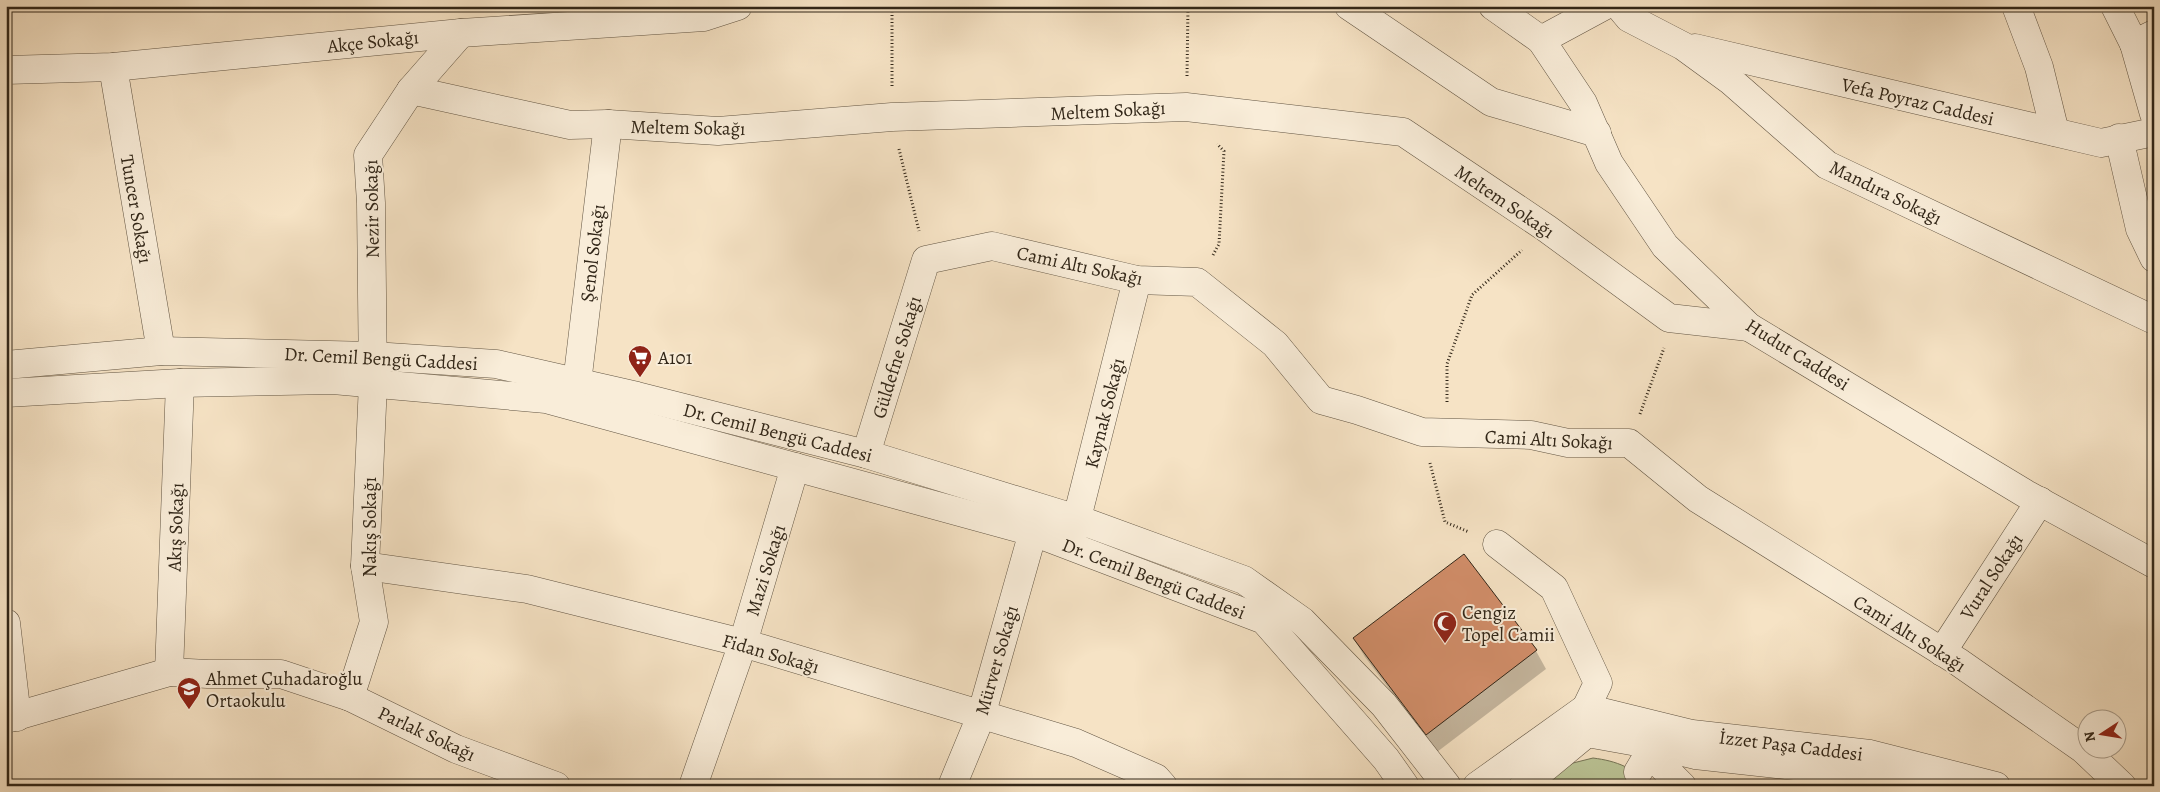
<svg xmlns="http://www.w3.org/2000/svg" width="2160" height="792" font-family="Alegreya,serif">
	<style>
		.green { fill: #bbc496; stroke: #767557 }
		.shadow { fill: #0003 }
		.building { fill: #d28e6a; stroke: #312618 }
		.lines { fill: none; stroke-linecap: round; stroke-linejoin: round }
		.minor-casing { stroke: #625543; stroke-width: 29 }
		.path { stroke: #312618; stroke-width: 3; stroke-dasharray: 1 2.5; stroke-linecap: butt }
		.minor { stroke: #f9edd9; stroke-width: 28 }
		.labels { text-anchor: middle; stroke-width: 4; stroke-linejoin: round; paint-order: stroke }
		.street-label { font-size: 19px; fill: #312618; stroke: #f9edd9 }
		.poi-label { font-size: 19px; fill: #312618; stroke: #f9edd9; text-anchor: start }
	</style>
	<rect width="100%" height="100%" fill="#f6e3c5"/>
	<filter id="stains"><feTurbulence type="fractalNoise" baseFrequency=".004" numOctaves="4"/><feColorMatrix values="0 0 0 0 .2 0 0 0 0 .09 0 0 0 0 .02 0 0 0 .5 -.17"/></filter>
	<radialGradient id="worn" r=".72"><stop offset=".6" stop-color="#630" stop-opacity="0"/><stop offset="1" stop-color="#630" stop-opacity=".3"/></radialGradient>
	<path class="green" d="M1593,758C1617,761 1634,768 1651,786H1538L1573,763Z"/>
	<path class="shadow" d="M1354,639L1536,651L1546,669L1437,752L1365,657Z"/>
	<path class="building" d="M1464,554L1537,650L1426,735L1353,638Z"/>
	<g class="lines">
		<g class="minor-casing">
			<g id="minor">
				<path d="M1349,6L1491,102L1597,133"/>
				<path d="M1493,6L1541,40L1583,103L1609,163L1665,246L1749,327L2026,494L2154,564"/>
				<path d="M1619,6L1629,18L1683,46L1731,81L1827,165L2154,320"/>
				<path d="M2016,6L2039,67L2055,132"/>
				<path d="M2115,6L2134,44L2154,34"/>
				<path d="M1541,40L1604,6"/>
				<path d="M2134,44L2154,114"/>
				<path d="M1695,48L2101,143L2154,132"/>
				<path d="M113,67L161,351"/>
				<path d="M6,70L113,67L461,33L704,17L738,6"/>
				<path d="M411,90L570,125L608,124L718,131L892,117L1186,107L1403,132L1546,228L1669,318L1749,327"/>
				<path d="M2119,138L2140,229L2154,258"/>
				<path d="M6,365L161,351L373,356L496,364L637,396L866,454L1077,519L1244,580L1302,621L1384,705L1447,786"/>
				<path d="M577,383L608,124"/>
				<path d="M6,393L180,383L333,380L546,399L1033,532L1264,620L1386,759L1405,786"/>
				<path d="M866,454L926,260L992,246L1137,280L1197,282L1275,344L1321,400L1357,410L1422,432L1531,435L1568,443H1629L1698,499L1957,661L2083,749L2122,786"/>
				<path d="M1072,538L1137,280"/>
				<path d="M1497,544L1554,588L1598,683L1586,708L1587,727"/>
				<path d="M365,566L527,589L743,643L1076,743L1156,778L1163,786"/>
				<path d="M6,623L17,717"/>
				<path d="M1942,652L2040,501"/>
				<path d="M169,672L180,383"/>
				<path d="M350,697L374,622L365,566L373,383L371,203L368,155L411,90L461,33"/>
				<path d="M6,719L169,672L208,674H281L350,697L456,749L556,786"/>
				<path d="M1654,745L1659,763L1682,786"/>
				<path d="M1638,772L1654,745L1658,729"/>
				<path d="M693,786L743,643L795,467"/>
				<path d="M952,786L981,716L1033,532"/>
				<path d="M1477,786L1586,708L1692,734L1870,754L1996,786"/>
				<path d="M1523,786L1587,733L1654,745L1695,755L1866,774L1913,786"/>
			</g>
		</g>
		<g class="path">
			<path d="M1187,76L1188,6"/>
			<path d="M892,86V6"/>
			<path d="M899,149L919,231"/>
			<path d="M1213,255L1219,244L1224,151L1217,144"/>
			<path d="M1447,402V364L1472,295L1522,250"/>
			<path d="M1640,414L1664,348"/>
			<path d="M1430,463L1445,522L1469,532"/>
		</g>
		<use href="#minor" class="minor"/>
	</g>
	<defs>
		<g id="supermarket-pin" transform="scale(1.25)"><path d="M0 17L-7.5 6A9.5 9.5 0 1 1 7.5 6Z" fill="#8f2418" stroke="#f9edd9"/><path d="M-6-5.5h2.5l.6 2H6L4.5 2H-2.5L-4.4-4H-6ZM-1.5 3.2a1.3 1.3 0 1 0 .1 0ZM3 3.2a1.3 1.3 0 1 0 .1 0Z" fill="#fff"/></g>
		<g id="mosque-pin" transform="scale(1.25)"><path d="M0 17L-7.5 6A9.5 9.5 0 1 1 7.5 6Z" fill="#8f2418" stroke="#f9edd9"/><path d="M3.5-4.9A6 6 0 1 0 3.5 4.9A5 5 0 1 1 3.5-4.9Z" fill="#fff"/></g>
		<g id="school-pin" transform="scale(1.25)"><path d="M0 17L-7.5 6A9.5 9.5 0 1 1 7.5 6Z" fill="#8f2418" stroke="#f9edd9"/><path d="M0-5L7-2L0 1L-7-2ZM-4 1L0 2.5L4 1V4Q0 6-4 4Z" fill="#fff"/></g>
	</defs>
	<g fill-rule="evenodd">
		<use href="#supermarket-pin" x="640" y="357"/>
		<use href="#mosque-pin" x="1445" y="623"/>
		<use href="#school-pin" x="189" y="689"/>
	</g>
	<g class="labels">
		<g class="street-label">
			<text transform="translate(373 41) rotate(-6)" y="7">Akçe Sokağı</text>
			<text transform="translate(1918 101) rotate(13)" y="7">Vefa Poyraz Caddesi</text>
			<text transform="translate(1108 110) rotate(-3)" y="7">Meltem Sokağı</text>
			<text transform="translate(688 127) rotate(1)" y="7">Meltem Sokağı</text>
			<text transform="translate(1886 192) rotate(26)" y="7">Mandıra Sokağı</text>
			<text transform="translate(1505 201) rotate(34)" y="7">Meltem Sokağı</text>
			<text transform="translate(137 209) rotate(80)" y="7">Tuncer Sokağı</text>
			<text transform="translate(371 209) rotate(-91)" y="7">Nezir Sokağı</text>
			<text transform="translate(592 253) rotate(-83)" y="7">Şenol Sokağı</text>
			<text transform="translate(1080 265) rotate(12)" y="7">Cami Altı Sokağı</text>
			<text transform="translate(1798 354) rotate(32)" y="7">Hudut Caddesi</text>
			<text transform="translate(896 357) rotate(-73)" y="7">Güldefne Sokağı</text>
			<text transform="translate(381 358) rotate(3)" y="7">Dr. Cemil Bengü Caddesi</text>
			<text transform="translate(1104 413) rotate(-76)" y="7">Kaynak Sokağı</text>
			<text transform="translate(778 432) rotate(14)" y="7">Dr. Cemil Bengü Caddesi</text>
			<text transform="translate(1549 439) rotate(3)" y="7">Cami Altı Sokağı</text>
			<text transform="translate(175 527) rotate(-88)" y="7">Akış Sokağı</text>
			<text transform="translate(369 527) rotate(-90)" y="7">Nakış Sokağı</text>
			<text transform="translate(765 570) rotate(-73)" y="7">Mazi Sokağı</text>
			<text transform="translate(1991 576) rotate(-57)" y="7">Vural Sokağı</text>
			<text transform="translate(1154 578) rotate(21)" y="7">Dr. Cemil Bengü Caddesi</text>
			<text transform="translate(1910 633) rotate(32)" y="7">Cami Altı Sokağı</text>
			<text transform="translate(771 653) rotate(16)" y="7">Fidan Sokağı</text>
			<text transform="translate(996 660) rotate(-74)" y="7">Mürver Sokağı</text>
			<text transform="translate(427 733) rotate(25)" y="7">Parlak Sokağı</text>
			<text transform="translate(1791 745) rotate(7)" y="7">İzzet Paşa Caddesi</text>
		</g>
		<g class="poi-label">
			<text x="658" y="364">A101</text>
			<text x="1462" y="619">Cengiz<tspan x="1462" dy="22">Topel Camii</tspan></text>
			<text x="206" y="685">Ahmet Çuhadaroğlu<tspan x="206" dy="22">Ortaokulu</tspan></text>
		</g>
	</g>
	<rect width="2160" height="792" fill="none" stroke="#f6e3c5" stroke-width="25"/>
	<rect x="8" y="8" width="2145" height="777" fill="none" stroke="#312618" stroke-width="2.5"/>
	<rect x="12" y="12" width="2135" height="767" fill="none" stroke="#312618"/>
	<g transform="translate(2102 734) rotate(258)"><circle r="24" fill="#f9edd9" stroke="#a99d8c"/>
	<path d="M0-4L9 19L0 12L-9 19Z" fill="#8f2418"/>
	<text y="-8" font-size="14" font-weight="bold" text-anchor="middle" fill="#312618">N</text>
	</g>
	<rect width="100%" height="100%" filter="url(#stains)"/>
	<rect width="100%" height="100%" fill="url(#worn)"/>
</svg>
